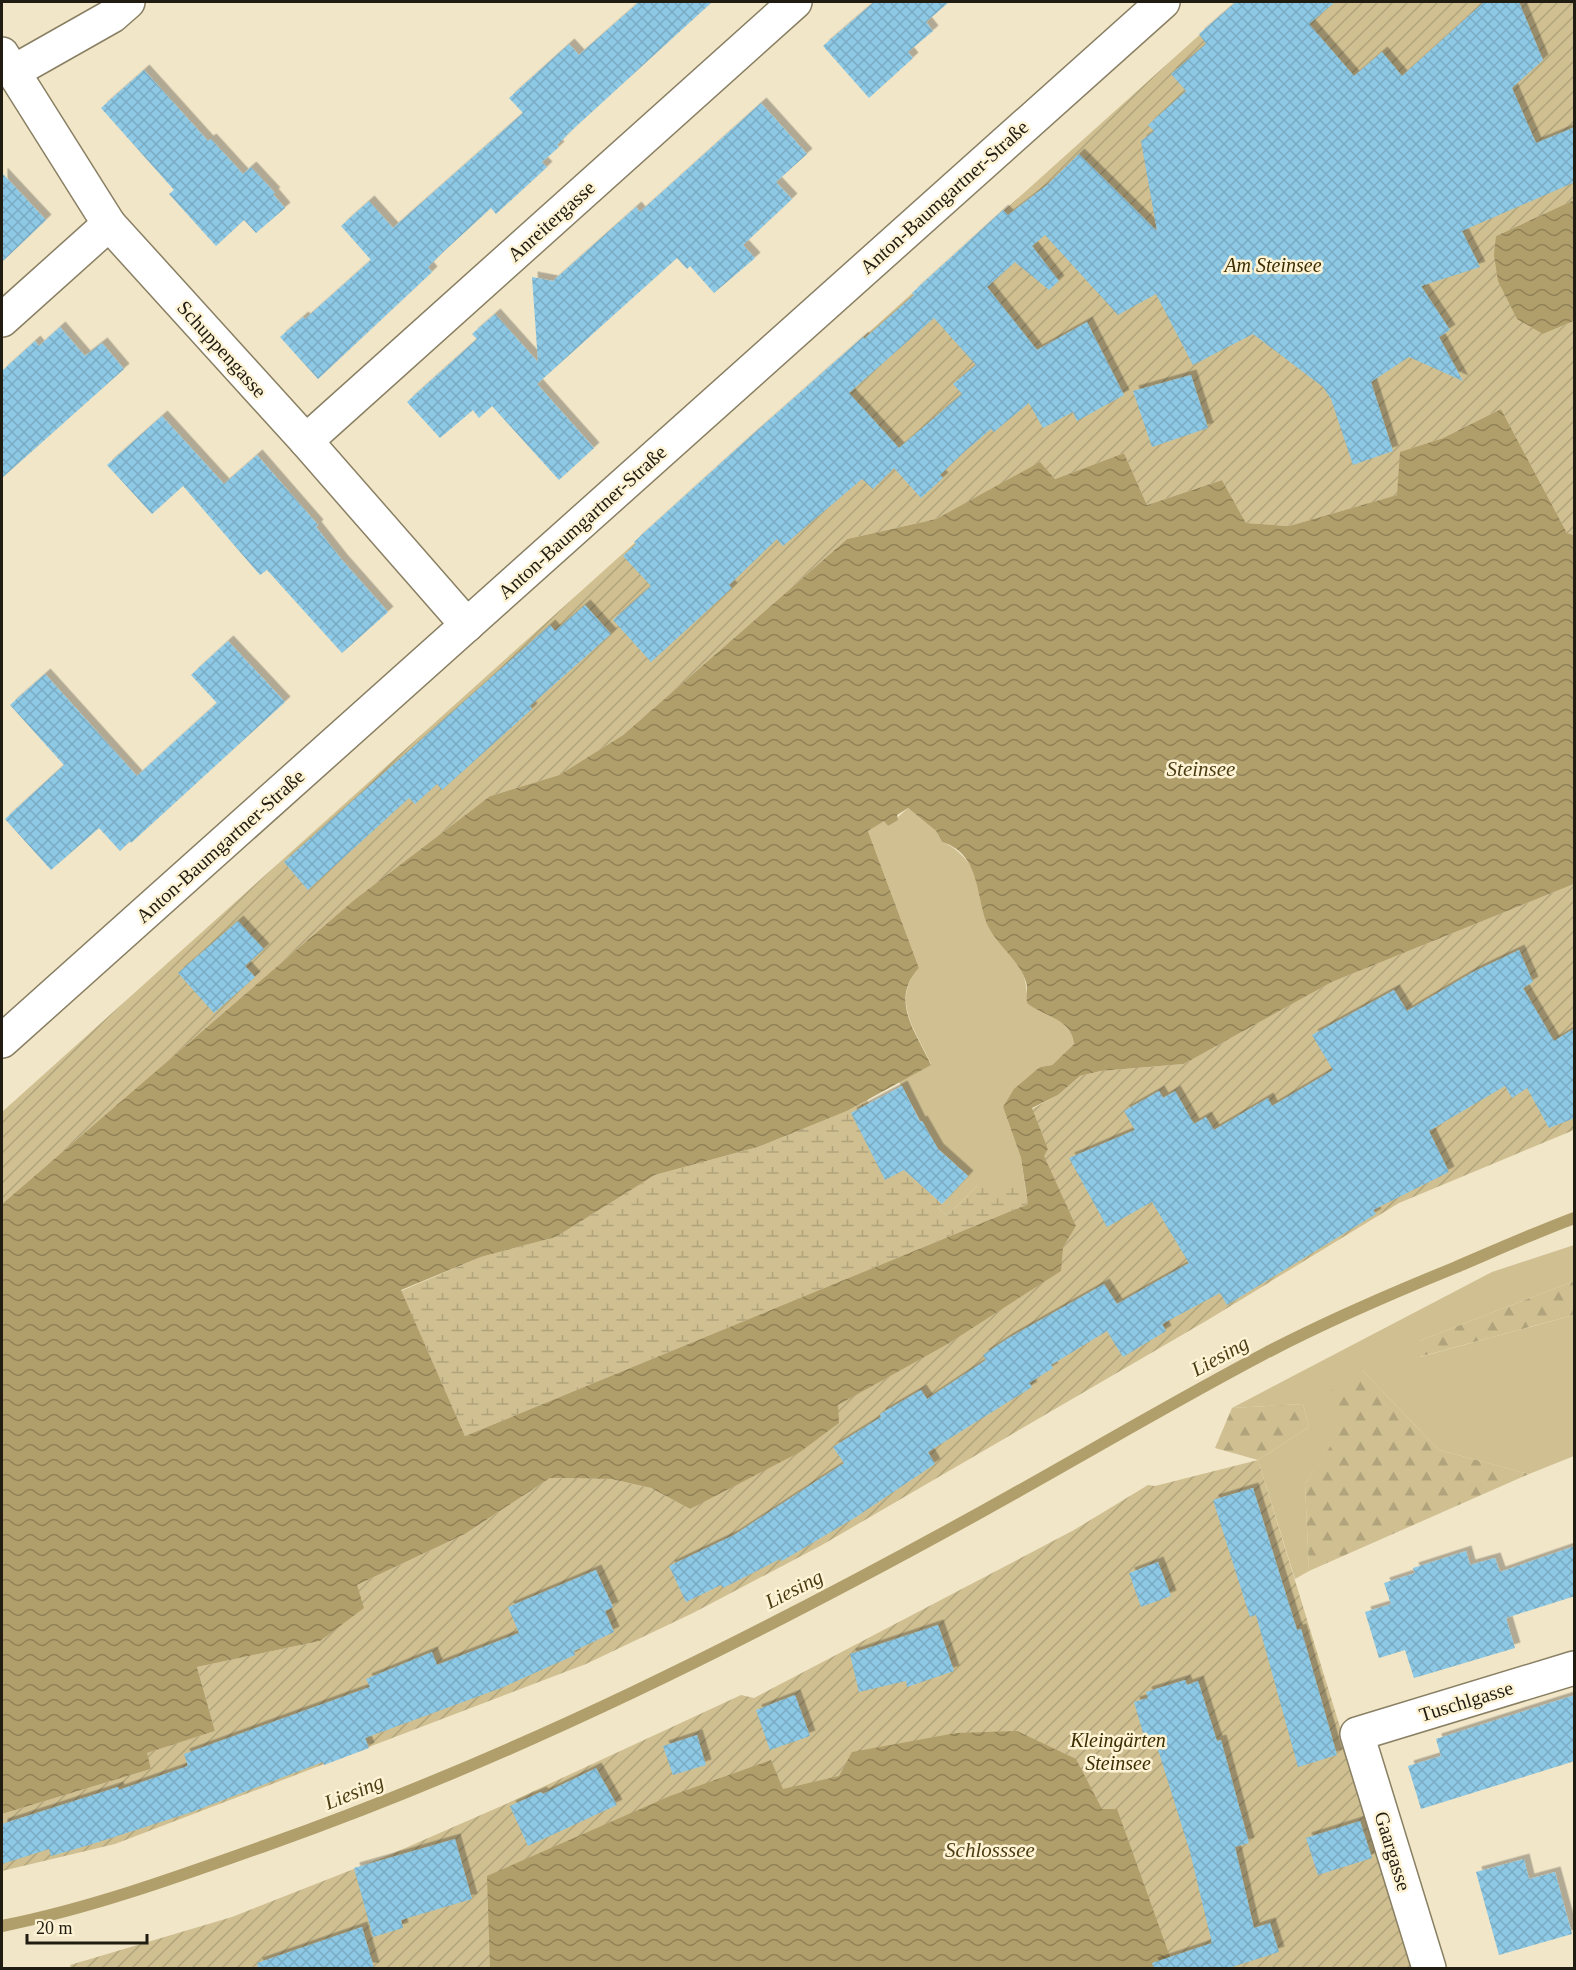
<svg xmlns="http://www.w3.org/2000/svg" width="1576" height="1970" font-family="Georgia,serif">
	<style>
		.green { fill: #cfbf91 }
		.forest { fill: url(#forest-firs) }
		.wetland { fill: url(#wetland-marsh) }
		.garden { fill: url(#garden-furrows) }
		.water { fill: url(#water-waves); fill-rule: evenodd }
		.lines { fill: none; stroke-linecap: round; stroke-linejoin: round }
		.stream { stroke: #b19f6b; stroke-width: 12 }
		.building { fill: url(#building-cross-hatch); fill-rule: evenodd; filter: url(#shadow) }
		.minor-casing { stroke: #897f63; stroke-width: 36 }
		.secondary-casing { stroke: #897f63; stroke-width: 36 }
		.minor { stroke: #fff; stroke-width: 33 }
		.secondary { stroke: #fff; stroke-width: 33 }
		.labels { text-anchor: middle; stroke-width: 5; stroke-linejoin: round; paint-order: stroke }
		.street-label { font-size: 20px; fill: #201c11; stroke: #fef4d5 }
		.park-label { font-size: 20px; font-style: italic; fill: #3b2d01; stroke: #fef4d5 }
		.water-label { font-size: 21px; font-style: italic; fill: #4b3d13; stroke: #fef4d5 }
	</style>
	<defs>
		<pattern id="forest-firs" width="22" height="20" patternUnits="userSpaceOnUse" patternTransform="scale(1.5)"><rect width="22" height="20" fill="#cfbf91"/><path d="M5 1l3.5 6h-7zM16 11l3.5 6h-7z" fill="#b1a47c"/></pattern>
		<pattern id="wetland-marsh" width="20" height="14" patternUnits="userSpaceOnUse" patternTransform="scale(1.5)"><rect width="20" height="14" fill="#cfbf91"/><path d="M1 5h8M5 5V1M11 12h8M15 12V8" fill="none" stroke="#b1a47c"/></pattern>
		<pattern id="garden-furrows" width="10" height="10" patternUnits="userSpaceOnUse" patternTransform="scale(1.5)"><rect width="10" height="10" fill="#cfbf91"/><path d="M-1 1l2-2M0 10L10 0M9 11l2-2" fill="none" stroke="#b1a47c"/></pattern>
		<pattern id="water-waves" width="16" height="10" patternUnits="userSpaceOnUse" patternTransform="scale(1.5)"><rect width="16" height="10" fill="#b19f6b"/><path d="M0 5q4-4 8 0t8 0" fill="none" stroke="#908157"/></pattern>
		<pattern id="building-cross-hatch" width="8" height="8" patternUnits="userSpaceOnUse" patternTransform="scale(1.5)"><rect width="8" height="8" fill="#8dc8e4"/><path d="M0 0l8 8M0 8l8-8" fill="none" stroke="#79abc3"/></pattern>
		<filter id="shadow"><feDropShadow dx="5.5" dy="-5.5" stdDeviation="0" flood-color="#0004"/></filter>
	</defs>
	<rect width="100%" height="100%" fill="#f1e6c8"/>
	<g class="green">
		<path d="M908,808L936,831L942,842C955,846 968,860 975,873C980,885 978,898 984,909C997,937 1031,967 1026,999C1042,1015 1071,1019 1074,1044L1052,1065L1040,1067L1003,1107L1021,1158L1025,1186H977L947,1216L938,1208L968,1176L935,1146L899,1082L931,1064C916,1031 890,1000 919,968L868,831L884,820L888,826Z"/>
		<path d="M1574,1245V1281L1419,1341L1420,1357L1574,1315V1456L1529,1474L1439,1450L1363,1371L1341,1432L1305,1484L1309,1571L1295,1579L1258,1460L1309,1427L1303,1404L1232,1408L1492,1272Z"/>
	</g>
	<g class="forest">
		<path d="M1574,1281V1315L1419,1357V1341Z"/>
		<path d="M1363,1371L1439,1450L1529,1474L1309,1571L1305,1484L1340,1432L1327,1393Z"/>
		<path d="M1303,1404L1309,1427L1258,1460L1215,1448L1232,1408Z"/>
	</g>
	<path class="wetland" d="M867,1100L869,1104L852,1113L904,1170L942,1204L938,1208L947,1216L977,1186H1025L1028,1204L465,1436L401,1291L481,1257L556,1237L655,1175L758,1147L847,1111Z"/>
	<g class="garden">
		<path d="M1236,2H1574V200L1496,236L1543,334L1574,321V535L1567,533L1501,409L1443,438L1401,452L1398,495L1289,526L1246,523L1222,480L1147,505L1124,453L1055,479L1040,463L936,519L847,539L623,735L559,775L490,796L354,900L2,1204V1112Z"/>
		<path d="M1574,884V1130L1399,1203L1206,1321L822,1545L693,1613L586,1664L115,1844L2,1871V1814L151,1769L146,1753L215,1731L197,1667L320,1641L357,1585L465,1534L550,1478L611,1479L651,1488L690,1509L837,1405L948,1344L1060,1271L1062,1247L1076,1226L1043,1156L1048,1149L1032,1109L1058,1095L1080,1076L1101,1071L1184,1064L1332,982Z"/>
		<path d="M1258,1460L1414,1968H71L70,1965L232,1917L387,1856L506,1804L741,1695L754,1698L1074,1530L1148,1485L1155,1486Z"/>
	</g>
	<g class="water">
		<path d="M1574,200V321L1543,334L1517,319L1498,281L1494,255L1496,236Z"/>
		<path d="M1501,409L1567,533L1574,535V884L1332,982L1184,1064L1101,1071L1080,1076L1058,1095L1032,1108L1048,1149L1044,1156L1076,1226L1063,1247L1061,1271L948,1344L838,1405L839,1423L800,1452L690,1509L651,1488L611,1479L550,1478L465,1534L357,1585L364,1608L320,1641L197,1667L215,1731L147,1753L151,1769L2,1814V1204L354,900L490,796L559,775L623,735L847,539L936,519L1040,462L1055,479L1124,453L1147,505L1222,480L1246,523L1289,526L1397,495L1400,452L1443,438ZM908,808L936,831L942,842C982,854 975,899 989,928C999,947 1020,961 1026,982C1029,990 1024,997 1028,1004C1046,1017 1071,1019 1074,1044L1052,1065L1040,1067L1014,1089L1003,1107L1021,1158L1028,1204L465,1436L401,1290L481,1257L556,1237L655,1175L758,1147L847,1111L931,1065C916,1032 889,1000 919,968L868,831L884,821L888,826L898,820L897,815Z"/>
		<path d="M1017,1731L1076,1759L1102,1809H1117L1174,1968H490L487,1876L670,1796L771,1760L783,1789L839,1776L852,1752L956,1733Z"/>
	</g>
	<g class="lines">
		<path class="stream" d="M2,1926C92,1908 180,1876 267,1845C516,1757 753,1638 983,1511C1077,1459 1169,1404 1264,1354C1325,1322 1390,1294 1454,1268C1494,1251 1534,1233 1574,1218"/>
	</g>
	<g class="building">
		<path d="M639,2H712L571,131L557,145L559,147L542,162L547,167L496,214L491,208L441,254L428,267L432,272L318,379L280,337L303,317L305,319L371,260L341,226L369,201L393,228L523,113L509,98L569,44L579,55Z"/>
		<path d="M874,2H949L926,22L933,31L908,52L913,58L869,98L823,46Z"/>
		<path d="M1236,2H1335L1309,24L1354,76L1382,52L1402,76L1484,2H1519L1543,60L1512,88L1536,143L1575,127V182L1462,231L1480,267L1421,286L1450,330L1439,337L1463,381L1409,357L1371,382L1393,451L1353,465L1331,399L1323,387L1253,334L1193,365L1156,294L1118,315L1045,235L1032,246L1059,281L1049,290L1015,262L987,287L1037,350L1087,322L1124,395L1077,421L1073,412L1043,428L1029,403L994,432L991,429L963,453L940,475L943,478L921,498L894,468L873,489L862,479L783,546L777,539L729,585L732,588L651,662L613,620L651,586L623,556L636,544L634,542L742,444L863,337L864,339L914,295L912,293L1003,210L1008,215L1047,185L1079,154L1157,231L1141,141L1154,131L1148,125L1186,91L1171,74L1206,44L1199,34ZM934,318L976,365L953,384L962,394L899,448L849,393Z"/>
		<path d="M144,70L208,141L211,139L243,174L251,167L275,193L273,194L285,208L256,233L244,220L216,246L169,194L174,190L101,108Z"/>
		<path d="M761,103L807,154L776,182L792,199L743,245L755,258L714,293L690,266L687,269L677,258L537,384L594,448L559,480L492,406L479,418L473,410L440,438L407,402L477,339L472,334L495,314L538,362L532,277L553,281L636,207L640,212Z"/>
		<path d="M2,173L46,220L2,262Z"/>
		<path d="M60,327L85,356L102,343L124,369L2,478V371L35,341L39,346Z"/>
		<path d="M1191,375L1208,428L1152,447L1133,391Z"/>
		<path d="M162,416L224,484L257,455L318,525L316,527L342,560L388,612L342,653L267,570L260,575L183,486L152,514L107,465Z"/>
		<path d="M585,605L611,634L530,706L532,709L442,790L437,784L415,804L409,798L308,890L284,862L550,625L555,631Z"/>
		<path d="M228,641L285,702L131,843L130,841L120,851L99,828L51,870L5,819L64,765L10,705L45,674L137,776L217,703L191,675Z"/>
		<path d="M238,921L264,949L245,966L255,977L214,1013L178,973Z"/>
		<path d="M1519,950L1533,982L1523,988L1554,1041L1575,1028V1118L1549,1128L1527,1088L1512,1098L1505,1086L1429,1131L1449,1172L1373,1210L1376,1214L1227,1305L1220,1293L1162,1324L1166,1331L1123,1357L1107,1331L1051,1365L1053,1368L1029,1383L1032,1387L928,1452L935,1464L856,1517L782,1561L780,1559L723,1588L721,1585L686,1602L669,1566L734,1535L844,1463L833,1447L881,1417L880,1414L921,1390L927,1399L986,1360L983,1355L1007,1339L1104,1284L1117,1304L1189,1263L1152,1202L1107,1227L1069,1158L1135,1130L1124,1111L1159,1091L1163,1098L1175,1091L1194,1124L1206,1117L1214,1130L1268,1098L1272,1106L1333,1070L1312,1035L1394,990L1407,1011L1473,972Z"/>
		<path d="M902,1086L920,1122L922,1121L938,1149L968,1176L942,1204L904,1170L885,1180L851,1113Z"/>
		<path d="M1253,1488L1297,1630L1301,1629L1337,1755L1298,1767L1256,1615L1250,1617L1213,1500Z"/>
		<path d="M1575,1546V1596L1506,1618L1515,1648L1414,1678L1405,1650L1379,1658L1365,1612L1391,1604L1384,1583L1415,1573L1413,1568L1466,1551L1470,1565L1495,1558L1500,1572Z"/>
		<path d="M1158,1562L1171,1596L1141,1607L1129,1573Z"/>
		<path d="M596,1570L613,1607L605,1611L614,1632L574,1651L575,1655L501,1688L365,1738L369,1748L324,1765L323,1762L192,1812L86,1846L51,1856L49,1849L2,1864V1824L118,1787L119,1790L188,1766L184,1754L370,1687L366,1679L432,1652L437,1665L519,1633L508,1607Z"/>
		<path d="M938,1625L954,1671L907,1687L906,1681L859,1692L850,1654Z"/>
		<path d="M1185,1680L1187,1685L1198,1681L1217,1741L1221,1740L1249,1843L1235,1847L1254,1928L1270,1923L1279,1952L1229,1968H1154L1152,1963L1212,1943L1190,1852L1155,1740L1146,1743L1134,1702L1148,1698L1146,1692Z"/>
		<path d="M795,1695L810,1736L770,1750L756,1710Z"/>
		<path d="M1575,1695V1761L1421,1809L1408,1766L1441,1756L1436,1739Z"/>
		<path d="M697,1735L706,1765L673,1775L663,1746Z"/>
		<path d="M596,1768L617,1805L528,1846L510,1806L541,1792L543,1794Z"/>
		<path d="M1360,1821L1372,1858L1318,1875L1306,1838Z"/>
		<path d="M455,1839L472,1899L401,1920L403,1928L373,1937L354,1868Z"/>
		<path d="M1524,1859L1529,1879L1555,1872L1572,1934L1499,1955L1476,1872Z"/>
		<path d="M362,1927L374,1968H258L257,1963Z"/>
	</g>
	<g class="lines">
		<g class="minor-casing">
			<g id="minor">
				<path d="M2,54L109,224L306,441L467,625"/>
				<path d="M13,72L112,16L128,2"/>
				<path d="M2,320L109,224"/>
				<path d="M306,441L795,2"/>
				<path d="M1429,1968L1357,1734L1574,1668"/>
			</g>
		</g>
		<g class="secondary-casing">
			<path id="secondary" d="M2,1041L1163,2"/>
		</g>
		<use href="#minor" class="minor"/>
		<use href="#secondary" class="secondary"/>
	</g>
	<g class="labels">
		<g class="street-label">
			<text transform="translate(944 197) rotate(-42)" y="7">Anton-Baumgartner-Straße</text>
			<text transform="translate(551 221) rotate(-42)" y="7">Anreitergasse</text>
			<text transform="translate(222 349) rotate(48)" y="7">Schuppengasse</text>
			<text transform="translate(582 522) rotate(-42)" y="7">Anton-Baumgartner-Straße</text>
			<text transform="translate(220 846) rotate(-42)" y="7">Anton-Baumgartner-Straße</text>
			<text transform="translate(1466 1701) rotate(-17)" y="7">Tuschlgasse</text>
			<text transform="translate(1393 1851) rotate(73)" y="7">Gaargasse</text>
		</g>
		<g class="park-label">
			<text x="1273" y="272">Am Steinsee</text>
			<text x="1118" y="1747">Kleingärten<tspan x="1118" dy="23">Steinsee</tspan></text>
		</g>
		<g class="water-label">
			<text x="1201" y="776">Steinsee</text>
			<text transform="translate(1220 1356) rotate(-29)" y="7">Liesing</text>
			<text transform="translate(794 1589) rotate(-27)" y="7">Liesing</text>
			<text transform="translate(354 1792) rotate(-22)" y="7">Liesing</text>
			<text x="990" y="1857">Schlosssee</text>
		</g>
	</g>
	<rect width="1576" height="1970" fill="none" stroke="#201c11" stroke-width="6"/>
	<path d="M27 1934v9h120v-9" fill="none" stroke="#201c11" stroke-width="3"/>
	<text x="36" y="1934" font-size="18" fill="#201c11" stroke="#fef4d5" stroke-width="4.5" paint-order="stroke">20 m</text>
</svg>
